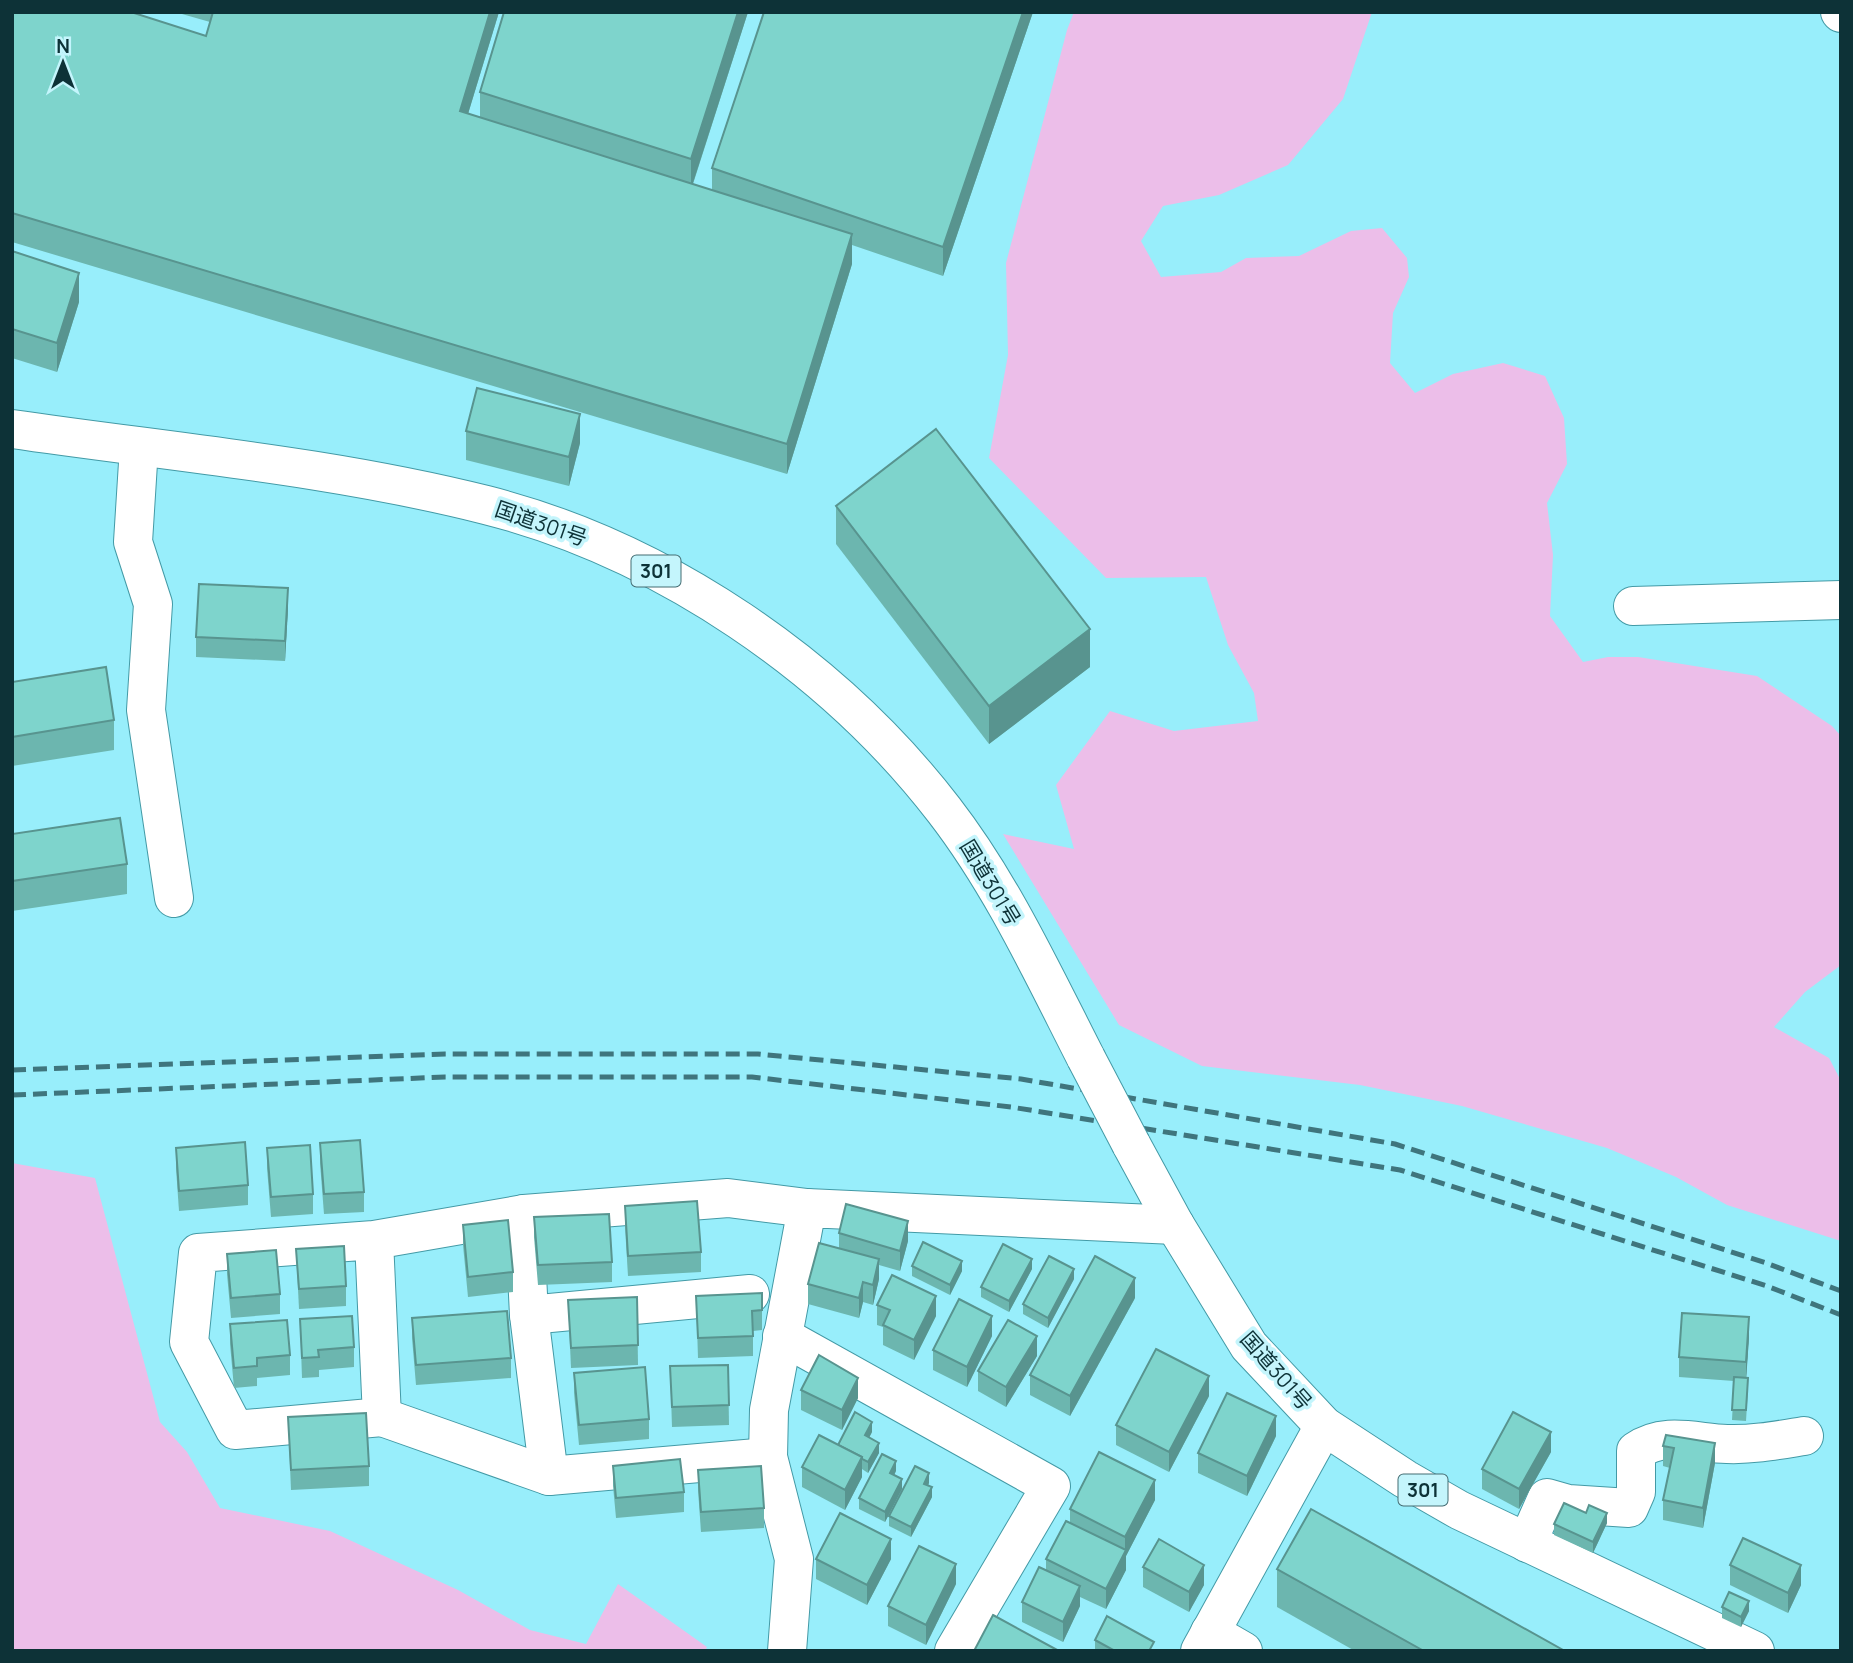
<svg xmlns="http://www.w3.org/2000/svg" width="1853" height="1663" font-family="Manrope,'Noto Sans JP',sans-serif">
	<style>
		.green { fill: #ecbee9 }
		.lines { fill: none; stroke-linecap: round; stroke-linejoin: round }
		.minor-casing { stroke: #439aa6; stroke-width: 40 }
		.trunk-casing { stroke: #439aa6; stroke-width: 40 }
		.minor { stroke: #fff; stroke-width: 38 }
		.trunk { stroke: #fff; stroke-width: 38 }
		.rail { stroke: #3f757d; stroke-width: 5; stroke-dasharray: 14 7; stroke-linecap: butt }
		.trunk-bridge-casing { stroke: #439aa6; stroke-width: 40; stroke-linecap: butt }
		.trunk-bridge { stroke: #fff; stroke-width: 38 }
		.wall { fill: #6cb6af }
		.shaded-wall { fill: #58948f }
		.building { fill: #7ed4cc; stroke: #58948f; stroke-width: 2 }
		.labels { text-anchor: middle; stroke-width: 7; stroke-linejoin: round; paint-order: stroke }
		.shield { fill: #c4f5fc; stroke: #446c72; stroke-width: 2 }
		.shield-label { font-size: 19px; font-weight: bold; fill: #0d3237 }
		.street-label { font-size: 21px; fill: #0d3237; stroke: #c4f5fc }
	</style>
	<rect width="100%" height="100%" fill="#98eefb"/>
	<g class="green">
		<path d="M1074,12H1372L1343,99L1288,165L1219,195L1163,206L1141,241L1161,277L1221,272L1246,258L1299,256L1351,231L1382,228L1407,258L1409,277L1393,313L1390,363L1415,393L1453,374L1503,363L1545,376L1564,418L1567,464L1547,503L1553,555L1550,616L1583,662L1608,657H1638L1757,676L1832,726L1841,736V965L1805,992L1774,1027L1829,1058L1841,1081V1241L1727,1205L1676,1177L1607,1148L1462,1106L1360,1085L1202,1066L1119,1025L1003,834L1074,849L1056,785L1110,711L1174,731L1258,721L1254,693L1228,645L1206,577L1106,578L989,458L1008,355L1006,263L1067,30Z"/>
		<path d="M12,1163L95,1178L160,1422L187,1452L220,1508L330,1531L458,1590L530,1630L586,1644L618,1584L707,1647L705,1651H12Z"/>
	</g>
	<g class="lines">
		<g class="minor-casing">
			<g id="minor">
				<path d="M1840,12L1841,13"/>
				<path d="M139,447L133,542L153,604L146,710L174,898"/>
				<path d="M1633,606L1841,600"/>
				<path d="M524,1214L529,1315L549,1476"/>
				<path d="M374,1240L382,1417L235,1430L189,1342L198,1253L374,1240L524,1214L728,1198L807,1208"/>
				<path d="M529,1315L750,1294"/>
				<path d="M782,1336L1051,1486L954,1651"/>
				<path d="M382,1417L549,1476L768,1457"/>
				<path d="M1527,1543L1547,1498L1568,1504L1629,1508L1636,1492V1451C1665,1431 1696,1443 1727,1444C1753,1445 1779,1440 1804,1436"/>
				<path d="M1210,1632L1243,1651"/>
				<path d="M787,1651L794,1559L768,1457L769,1410L807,1208L1175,1225"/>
				<path d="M1200,1651L1324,1426"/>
			</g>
		</g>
		<g class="trunk-casing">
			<g id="trunk">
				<path d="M12,429C170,452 331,466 486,505C663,550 833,666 944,810C1002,885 1043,974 1086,1058"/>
				<path d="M1131,1144L1175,1225L1249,1346L1324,1426L1405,1479L1459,1510L1755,1651"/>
			</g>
		</g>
		<use href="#minor" class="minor"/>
		<use href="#trunk" class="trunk"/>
		<g class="rail">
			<path d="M12,1070L445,1054H758L1021,1079L1395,1144L1766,1263L1841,1291"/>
			<path d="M12,1095L445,1077H752L1011,1107L1400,1170L1767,1286L1841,1315"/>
		</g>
		<g class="trunk-bridge-casing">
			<path id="trunk-bridge" d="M1086,1058L1131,1144"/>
		</g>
		<use href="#trunk-bridge" class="trunk-bridge"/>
	</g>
	<g class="wall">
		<path d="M12,12L206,36L210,22L175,12H499L468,114L480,117V92L748,12L693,184L712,190V168L764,12H1033L943,276L852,245V264L787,474L12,242Z"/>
		<path d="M12,251L79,302L57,372L12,358Z"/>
		<path d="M466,431L580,443L569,486L466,460Z"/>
		<path d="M836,506L1090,667L989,744L836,544Z"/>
		<path d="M288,608L285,661L196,657V637Z"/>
		<path d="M12,682L114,720V750L12,766Z"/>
		<path d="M12,834L127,864V894L12,911Z"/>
		<path d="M320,1143L364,1192V1212L324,1214L320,1163Z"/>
		<path d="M176,1148L248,1185V1205L179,1211L176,1168Z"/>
		<path d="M267,1148L313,1194V1214L271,1217L267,1168Z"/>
		<path d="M625,1206L701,1252V1272L628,1276L625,1226Z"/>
		<path d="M534,1217L612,1262V1282L538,1285L534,1237Z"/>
		<path d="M463,1225L513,1272V1292L468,1297L463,1245Z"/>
		<path d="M839,1233L908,1241L900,1271L879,1265V1279L873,1305L863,1302L859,1318L808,1304V1284L839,1248Z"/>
		<path d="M296,1249L346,1286V1306L299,1309Z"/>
		<path d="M227,1254L280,1294V1314L231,1318L227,1274Z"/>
		<path d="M912,1266L962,1271L950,1295L912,1276Z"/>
		<path d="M1032,1269L1009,1312L981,1297V1287Z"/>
		<path d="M1074,1279L1048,1328L1023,1314V1304Z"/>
		<path d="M762,1293V1330L753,1331V1356L698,1358L696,1296Z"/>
		<path d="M637,1297L638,1365L571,1368L568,1300Z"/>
		<path d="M1135,1298L1070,1416L1030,1395V1375Z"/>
		<path d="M877,1305L936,1316L914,1360L883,1345V1327L877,1325Z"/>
		<path d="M412,1318L511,1358V1378L416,1385L412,1338Z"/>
		<path d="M300,1319L354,1347V1367L319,1370V1377L302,1378Z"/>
		<path d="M230,1324L290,1355V1375L257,1378V1386L234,1388L230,1344Z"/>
		<path d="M992,1336L967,1387L933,1370V1350Z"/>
		<path d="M1749,1337L1746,1378L1748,1388L1746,1421L1732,1420L1734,1381L1679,1377V1357Z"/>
		<path d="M1037,1356L1006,1407L978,1391V1371Z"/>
		<path d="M728,1365L729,1425L672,1427L670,1366Z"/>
		<path d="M574,1373L649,1419V1439L579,1445L574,1393Z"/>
		<path d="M801,1390L858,1398L842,1430L801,1410Z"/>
		<path d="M1209,1396L1169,1472L1116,1445V1425Z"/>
		<path d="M288,1417L369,1466V1486L291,1490Z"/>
		<path d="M872,1432L869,1438L879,1453L868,1473L862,1469V1477L845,1510L802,1487V1467Z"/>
		<path d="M1666,1435L1715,1463L1703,1528L1663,1520V1500L1670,1468L1663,1466V1446Z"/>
		<path d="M1276,1436L1247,1496L1198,1473V1453Z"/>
		<path d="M1551,1452L1519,1509L1482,1489V1469Z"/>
		<path d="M613,1466L684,1492V1512L616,1518L613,1486Z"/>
		<path d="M698,1470L764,1508V1528L701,1532L698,1490Z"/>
		<path d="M896,1471L894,1475L902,1489L885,1522L859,1509V1498Z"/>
		<path d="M929,1483L928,1486L932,1497L911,1537L889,1526V1516Z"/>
		<path d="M1155,1500L1126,1556V1570L1106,1609L1080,1597V1606L1063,1642L1022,1622V1602L1046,1570V1559L1070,1523V1509Z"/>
		<path d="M1607,1523L1593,1553L1554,1535V1524Z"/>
		<path d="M816,1559H891L867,1605L816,1579Z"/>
		<path d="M1730,1565L1801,1585L1788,1613L1730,1585Z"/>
		<path d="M1143,1567L1204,1585L1189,1612L1143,1587Z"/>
		<path d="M1277,1569L1563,1651H1355L1277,1607Z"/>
		<path d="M956,1584L926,1645L888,1626V1606Z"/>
		<path d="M1722,1607L1749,1611L1741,1627L1722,1618Z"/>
		<path d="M1095,1640L1154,1651H1097L1095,1650Z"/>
	</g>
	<g class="shaded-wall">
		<path d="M490,12H499L460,140V111Z"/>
		<path d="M738,12H748L691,189V159Z"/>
		<path d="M1023,12H1033L943,276V247Z"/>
		<path d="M852,234V264L787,474V444Z"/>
		<path d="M79,273V302L57,372V343Z"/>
		<path d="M580,414V443L569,486V457Z"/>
		<path d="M288,588V608L285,661V641Z"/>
		<path d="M1090,629V667L989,744V706Z"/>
		<path d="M908,1221V1241L900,1271V1251Z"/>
		<path d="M879,1259V1279L873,1305V1285Z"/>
		<path d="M1032,1259V1269L1009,1312V1301Z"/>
		<path d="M962,1261V1271L950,1295V1285Z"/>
		<path d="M1074,1269V1279L1048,1328V1318Z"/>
		<path d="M1135,1278V1298L1070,1416V1396Z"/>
		<path d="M863,1282V1302L859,1318V1298Z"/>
		<path d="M936,1296V1316L914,1360V1340Z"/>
		<path d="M992,1316V1336L967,1387V1367Z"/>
		<path d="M1749,1317V1337L1746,1382V1362Z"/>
		<path d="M1037,1336V1356L1006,1407V1387Z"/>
		<path d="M1209,1376V1396L1169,1472V1452Z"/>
		<path d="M858,1378V1398L842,1430V1410Z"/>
		<path d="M1276,1416V1436L1247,1496V1476Z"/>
		<path d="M872,1422V1432L865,1445V1435Z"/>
		<path d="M1551,1432V1452L1519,1509V1489Z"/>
		<path d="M879,1443V1453L868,1473V1462Z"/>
		<path d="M1715,1443V1463L1703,1528V1508Z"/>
		<path d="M862,1457V1477L845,1510V1490Z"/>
		<path d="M896,1461V1471L890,1483V1473Z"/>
		<path d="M929,1473V1483L924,1494V1484Z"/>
		<path d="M902,1479V1489L885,1522V1512Z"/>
		<path d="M1155,1480V1500L1126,1556V1570L1106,1609V1589L1125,1551V1537Z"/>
		<path d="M932,1487V1497L911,1537V1527Z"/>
		<path d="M1607,1513V1523L1593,1553V1542Z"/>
		<path d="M891,1539V1559L867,1605V1585Z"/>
		<path d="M956,1564V1584L926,1645V1625Z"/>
		<path d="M1204,1565V1585L1189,1612V1592Z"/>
		<path d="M1801,1565V1585L1788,1613V1593Z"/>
		<path d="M1080,1586V1606L1063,1642V1622Z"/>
		<path d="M1749,1601V1611L1741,1627V1617Z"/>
	</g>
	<g class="building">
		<path d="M12,12H131L206,36L213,12H490L460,111L852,234L787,444L12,213Z"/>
		<path d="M504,12H738L691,159L480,92Z"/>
		<path d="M764,12H1023L943,247L712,168Z"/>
		<path d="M12,251L79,273L57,343L12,329Z"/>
		<path d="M477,388L580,414L569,457L466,431Z"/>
		<path d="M936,429L1090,629L989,706L836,506Z"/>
		<path d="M199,584L288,588L285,641L196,637Z"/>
		<path d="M106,667L114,720L12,737V682Z"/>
		<path d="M120,818L127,864L12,881V834Z"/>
		<path d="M360,1140L364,1192L324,1194L320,1143Z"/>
		<path d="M245,1142L248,1185L179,1191L176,1148Z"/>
		<path d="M310,1145L313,1194L271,1197L267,1148Z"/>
		<path d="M697,1201L701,1252L628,1256L625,1206Z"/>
		<path d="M846,1204L908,1221L900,1251L839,1233Z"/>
		<path d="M609,1214L612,1262L538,1265L534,1217Z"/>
		<path d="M508,1220L513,1272L468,1277L463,1225Z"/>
		<path d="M923,1242L962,1261L950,1285L912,1266Z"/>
		<path d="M819,1243L879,1259L873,1285L863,1282L859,1298L808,1284Z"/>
		<path d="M1003,1244L1032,1259L1009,1301L981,1287Z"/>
		<path d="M344,1246L346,1286L299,1289L296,1249Z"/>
		<path d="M276,1250L280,1294L231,1298L227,1254Z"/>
		<path d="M1049,1256L1074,1269L1048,1318L1023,1304Z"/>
		<path d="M1095,1256L1135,1278L1070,1396L1030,1375Z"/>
		<path d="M892,1275L936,1296L914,1340L883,1325L890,1310L877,1305Z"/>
		<path d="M762,1293V1310L752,1311L753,1336L698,1338L696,1296Z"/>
		<path d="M637,1297L638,1345L571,1348L568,1300Z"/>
		<path d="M959,1299L992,1316L967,1367L933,1350Z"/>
		<path d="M507,1311L511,1358L416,1365L412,1318Z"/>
		<path d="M1682,1313L1749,1317L1746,1362L1679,1357Z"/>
		<path d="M352,1316L354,1347L318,1350L319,1357L302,1358L300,1319Z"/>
		<path d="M287,1320L290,1355L257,1358V1366L234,1368L230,1324Z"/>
		<path d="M1008,1320L1037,1336L1006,1387L978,1371Z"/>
		<path d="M1156,1349L1209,1376L1169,1452L1116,1425Z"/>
		<path d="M819,1355L858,1378L842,1410L801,1390Z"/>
		<path d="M728,1365L729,1405L672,1407L670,1366Z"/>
		<path d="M645,1367L649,1419L579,1425L574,1373Z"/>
		<path d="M1734,1377L1748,1378L1746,1410H1732Z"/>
		<path d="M1227,1393L1276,1416L1247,1476L1198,1453Z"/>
		<path d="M855,1412L872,1422L865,1435L879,1443L868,1462L862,1459V1457L838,1445Z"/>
		<path d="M1513,1412L1551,1432L1519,1489L1482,1469Z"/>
		<path d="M366,1413L369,1466L291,1470L288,1417Z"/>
		<path d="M819,1435L862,1457L845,1490L802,1467Z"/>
		<path d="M1666,1435L1715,1443L1703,1508L1663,1500L1674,1448L1663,1446Z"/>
		<path d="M1099,1452L1155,1480L1125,1537L1070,1509Z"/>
		<path d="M882,1454L896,1461L890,1473L902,1479L885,1512L859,1498Z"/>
		<path d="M680,1459L684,1492L616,1498L613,1466Z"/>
		<path d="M761,1466L764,1508L701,1512L698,1470Z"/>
		<path d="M915,1466L929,1473L924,1484L932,1487L911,1527L889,1516Z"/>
		<path d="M1564,1503L1586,1513L1589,1505L1607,1513L1593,1542L1554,1524Z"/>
		<path d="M1311,1509L1563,1650L1562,1651H1424L1277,1569Z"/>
		<path d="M840,1513L891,1539L867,1585L816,1559Z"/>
		<path d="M1066,1521L1126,1550L1106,1589L1046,1559Z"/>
		<path d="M1743,1538L1801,1565L1788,1593L1730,1565Z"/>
		<path d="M1159,1539L1204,1565L1189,1592L1143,1567Z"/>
		<path d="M919,1546L956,1564L926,1625L888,1606Z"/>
		<path d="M1039,1567L1080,1586L1063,1622L1022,1602Z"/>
		<path d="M1729,1592L1749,1601L1741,1617L1722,1607Z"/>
		<path d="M993,1615L1059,1651H974Z"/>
		<path d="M1107,1616L1154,1642L1149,1651H1115L1095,1640Z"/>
	</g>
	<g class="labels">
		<g class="shield">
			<rect x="631.5" y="555.5" width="49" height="31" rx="5"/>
			<rect x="1398.5" y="1474.5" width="49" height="31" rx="5"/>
		</g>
		<g class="shield-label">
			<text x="656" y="578">301</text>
			<text x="1423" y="1497">301</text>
		</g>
		<g class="street-label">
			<text transform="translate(541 524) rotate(19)" y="7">国道301号</text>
			<text transform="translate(990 883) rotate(59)" y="7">国道301号</text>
			<text transform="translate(1276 1371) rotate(49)" y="7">国道301号</text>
		</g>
	</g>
	<rect width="1853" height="1663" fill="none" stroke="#0d3237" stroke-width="28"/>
	<g transform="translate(63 63)" stroke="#c4f5fc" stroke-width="5" paint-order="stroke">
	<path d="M0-5L12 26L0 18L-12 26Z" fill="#0d3237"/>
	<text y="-10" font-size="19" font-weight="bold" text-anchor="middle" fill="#0d3237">N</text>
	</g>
</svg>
